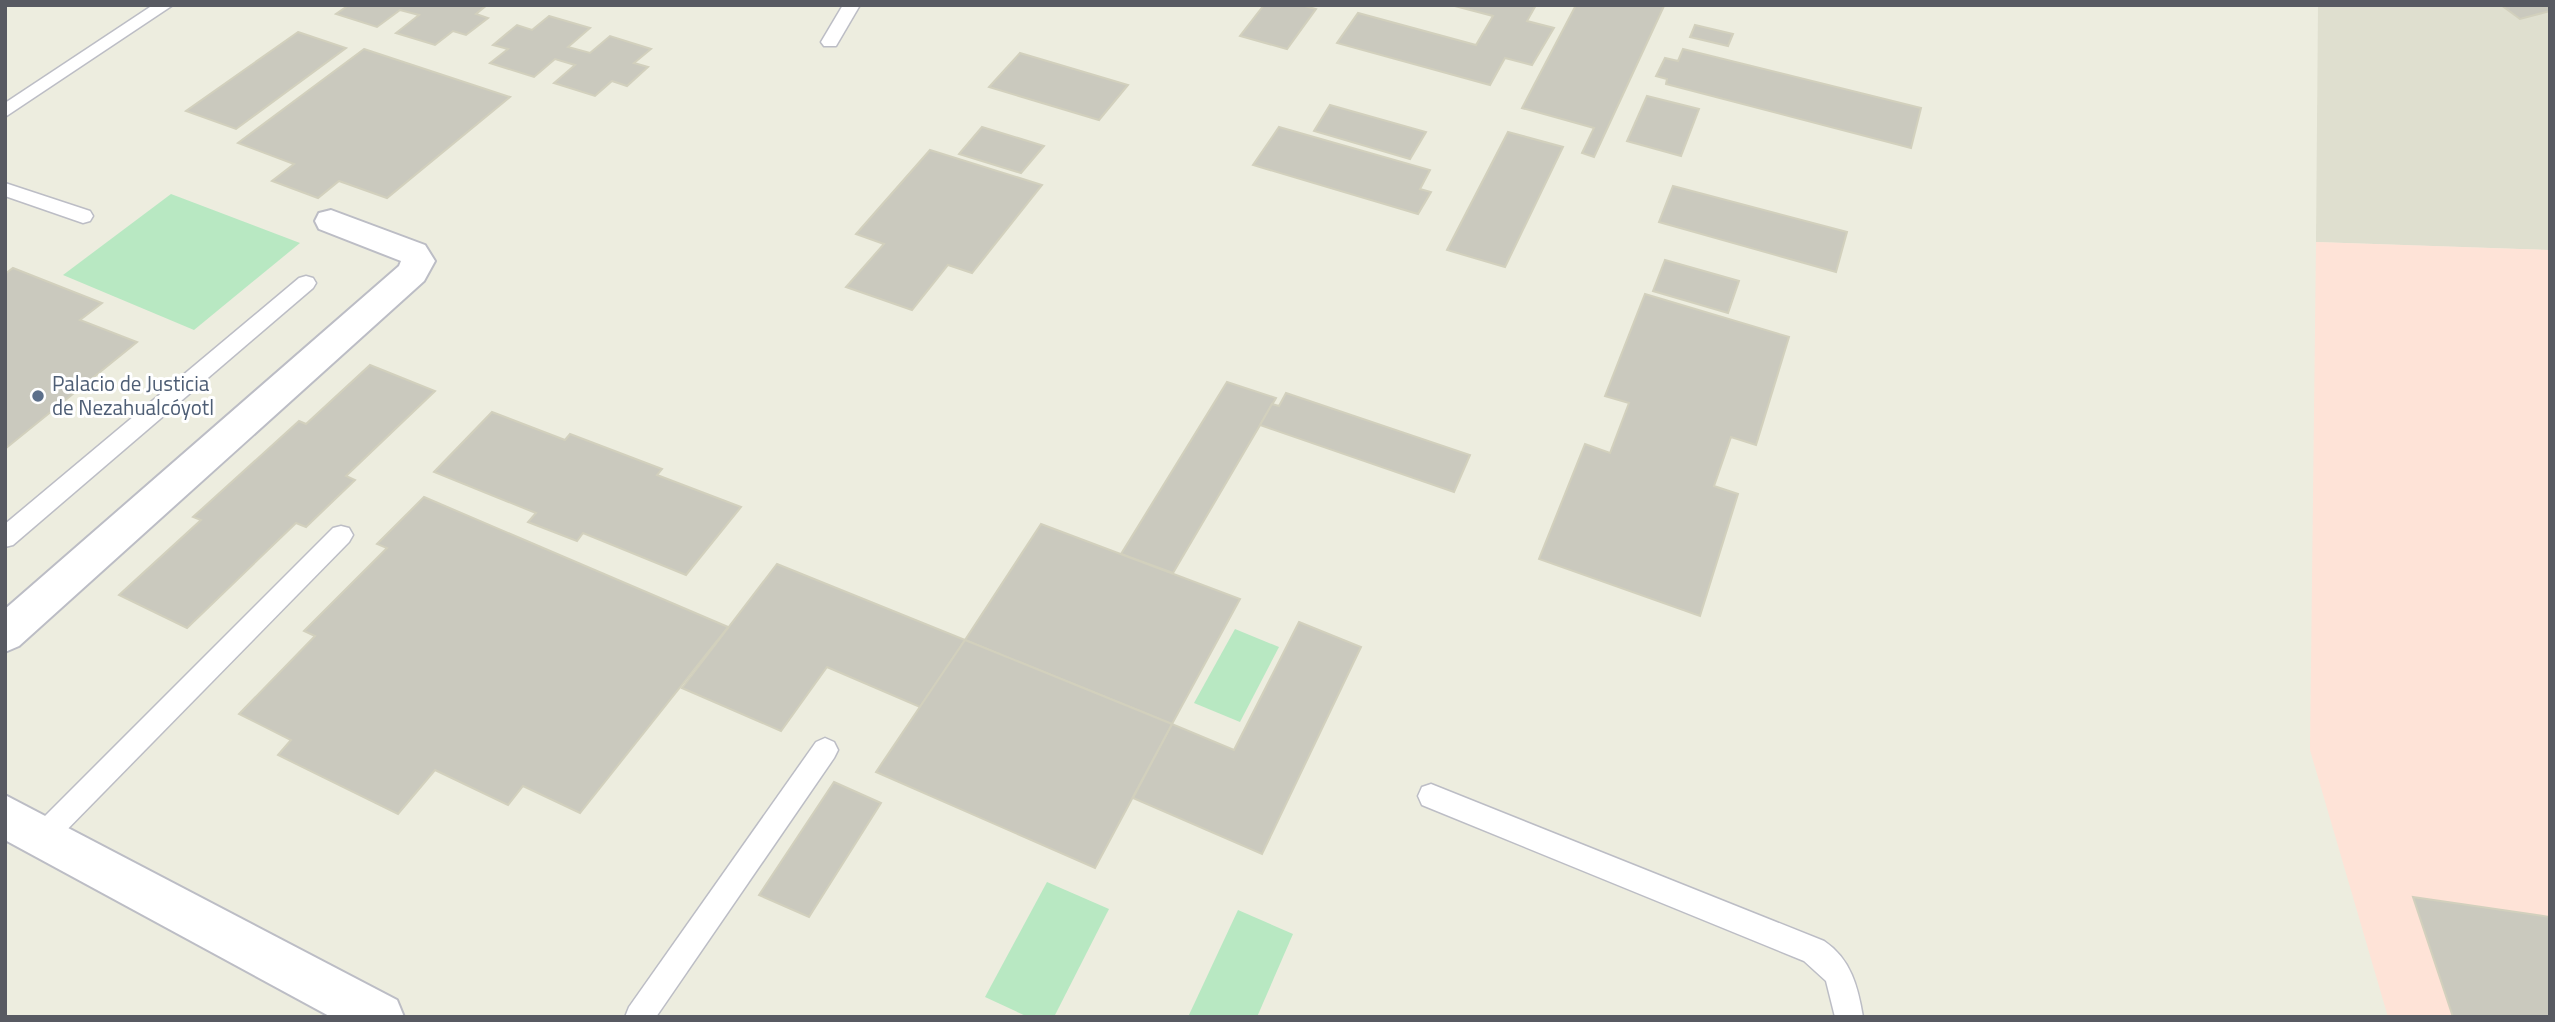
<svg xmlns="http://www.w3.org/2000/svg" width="2555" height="1022" font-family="'Titillium Web',sans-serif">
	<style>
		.education { fill: #dfdfcf }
		.medical { fill: #fee3d7 }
		.green { fill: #b8e8c2 }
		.building { fill: #cac9be; stroke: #d2d0bd; stroke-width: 2 }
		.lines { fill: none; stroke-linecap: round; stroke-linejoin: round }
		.lane-casing { stroke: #bcbdc5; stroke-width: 3 }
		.street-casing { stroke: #bcbdc5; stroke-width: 4 }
		.lane { fill: #fff; fill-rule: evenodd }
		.street { fill: #fff; fill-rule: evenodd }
		.service-dot { fill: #5c6f8a; stroke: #fff; stroke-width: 2.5 }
		.labels { text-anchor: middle; stroke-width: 6; stroke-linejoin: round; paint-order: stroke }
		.service-label { font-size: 21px; fill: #4e5e75; stroke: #fff; text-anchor: start }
	</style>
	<rect width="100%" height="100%" fill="#ededdf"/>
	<path class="education" d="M2318,5H2550V250L2316,242Z"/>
	<path class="medical" d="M2316,242L2550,250V1017H2388L2310,750Z"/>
	<g class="green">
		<path d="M171,194L300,243L194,330L63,275Z"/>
		<path d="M1235,629L1279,647L1240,722L1194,703Z"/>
		<path d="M1047,882L1109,909L1054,1017H1028L985,997Z"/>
		<path d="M1238,910L1293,934L1257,1017H1188Z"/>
	</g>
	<g class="building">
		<path d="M349,5H487L476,14L488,18L466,35L453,31L435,45L396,33L419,15L400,10L377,27L336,14Z"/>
		<path d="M1264,5H1301L1316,9L1287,49L1240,36Z"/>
		<path d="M1451,5H1536L1527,21L1554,28L1532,65L1505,58L1490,85L1337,43L1358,13L1476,45L1493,16Z"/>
		<path d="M1576,5L1664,6L1594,157L1582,153L1594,128L1522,108Z"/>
		<path d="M2501,5H2550V11L2520,19Z"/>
		<path d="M549,16L590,28L568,47L590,53L610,36L651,49L634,63L648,67L627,86L612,81L595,96L554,83L575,65L555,59L534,77L490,63L508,49L493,45L517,25L532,30Z"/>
		<path d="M1695,25L1733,34L1728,46L1690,37Z"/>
		<path d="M298,32L346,48L236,129L186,111Z"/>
		<path d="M364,49L510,97L387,198L339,181L318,198L272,181L294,164L238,143Z"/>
		<path d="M1683,49L1921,108L1911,148L1666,84L1667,79L1656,76L1665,58L1678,61Z"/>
		<path d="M1020,53L1128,85L1099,120L989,87Z"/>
		<path d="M1647,96L1699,109L1681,156L1627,141Z"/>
		<path d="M1330,105L1426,132L1410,159L1314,131Z"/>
		<path d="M982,127L1044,146L1021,173L959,154Z"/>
		<path d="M1279,127L1430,170L1420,189L1431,192L1418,214L1253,165Z"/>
		<path d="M1508,132L1563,147L1505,267L1447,250Z"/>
		<path d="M930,150L1042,185L972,273L948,265L912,310L846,287L884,244L856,234Z"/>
		<path d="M1673,186L1847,232L1836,272L1659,222Z"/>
		<path d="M1665,260L1739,281L1728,313L1653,291Z"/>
		<path d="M13,268L102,303L80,320L137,342L5,449V274Z"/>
		<path d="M1645,294L1789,337L1756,445L1731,437L1714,486L1738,494L1700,616L1539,559L1585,444L1610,453L1629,403L1605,396Z"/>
		<path d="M370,365L435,391L346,476L355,480L306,527L296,523L187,628L119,595L201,520L193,517L299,421L306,424Z"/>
		<path d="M1227,382L1276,398L1173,573L1121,554Z"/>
		<path d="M1286,393L1470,455L1454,492L1260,425L1272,404L1279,406Z"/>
		<path d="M492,412L565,440L570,434L662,469L657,475L741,507L686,575L583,533L577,541L528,522L536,513L434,472Z"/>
		<path d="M424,497L728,627L580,813L523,786L508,805L435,770L398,814L278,755L291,740L239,714L315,636L304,631L387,548L377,544Z"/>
		<path d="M1041,524L1240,599L1172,724L965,640Z"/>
		<path d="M777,564L965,640L920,707L827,667L781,731L682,688Z"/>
		<path d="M1299,622L1361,647L1262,854L1133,798L1172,724L1234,750Z"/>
		<path d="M965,640L1172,724L1095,868L876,772Z"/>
		<path d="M834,782L881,803L809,917L759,895Z"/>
		<path d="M2413,897L2550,917V1017H2453Z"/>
	</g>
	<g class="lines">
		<g class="lane-casing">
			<g id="lane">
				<path d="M153,5H173L5,117V103Z"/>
				<path d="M843,5H860L836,46H824L821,42Z"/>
				<path d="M5,183L90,211L93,216L90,221L83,223L5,196Z"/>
				<path d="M306,276L313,278L316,283L313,288L13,545L5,547V524L299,278Z"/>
				<path d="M341,526L349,528L353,535L349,542L52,845L43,849L34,845L30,836L34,827L333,528Z"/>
				<path d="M825,738L834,742L838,750L834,758L656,1017H625L629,1007L816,742Z"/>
				<path d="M1431,784L1824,941C1851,959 1858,987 1863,1017H1835L1826,981L1804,961L1422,805L1418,796L1422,787Z"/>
			</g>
		</g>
		<g class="street-casing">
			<g id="street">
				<path d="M331,210L425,245L435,261L424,281L19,646L5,652V609L399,266L401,261L319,229L315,221L319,213Z"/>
				<path d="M5,795L397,1000L404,1017H331L5,840Z"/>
			</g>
		</g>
		<use href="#lane" class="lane"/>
		<use href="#street" class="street"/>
	</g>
	<circle class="service-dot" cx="38" cy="396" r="7"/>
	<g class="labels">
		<g class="service-label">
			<text x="52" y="391">Palacio de Justicia<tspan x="52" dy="24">de Nezahualcóyotl</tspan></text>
		</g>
	</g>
	<rect width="2555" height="1022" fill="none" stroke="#585a62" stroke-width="14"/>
</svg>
